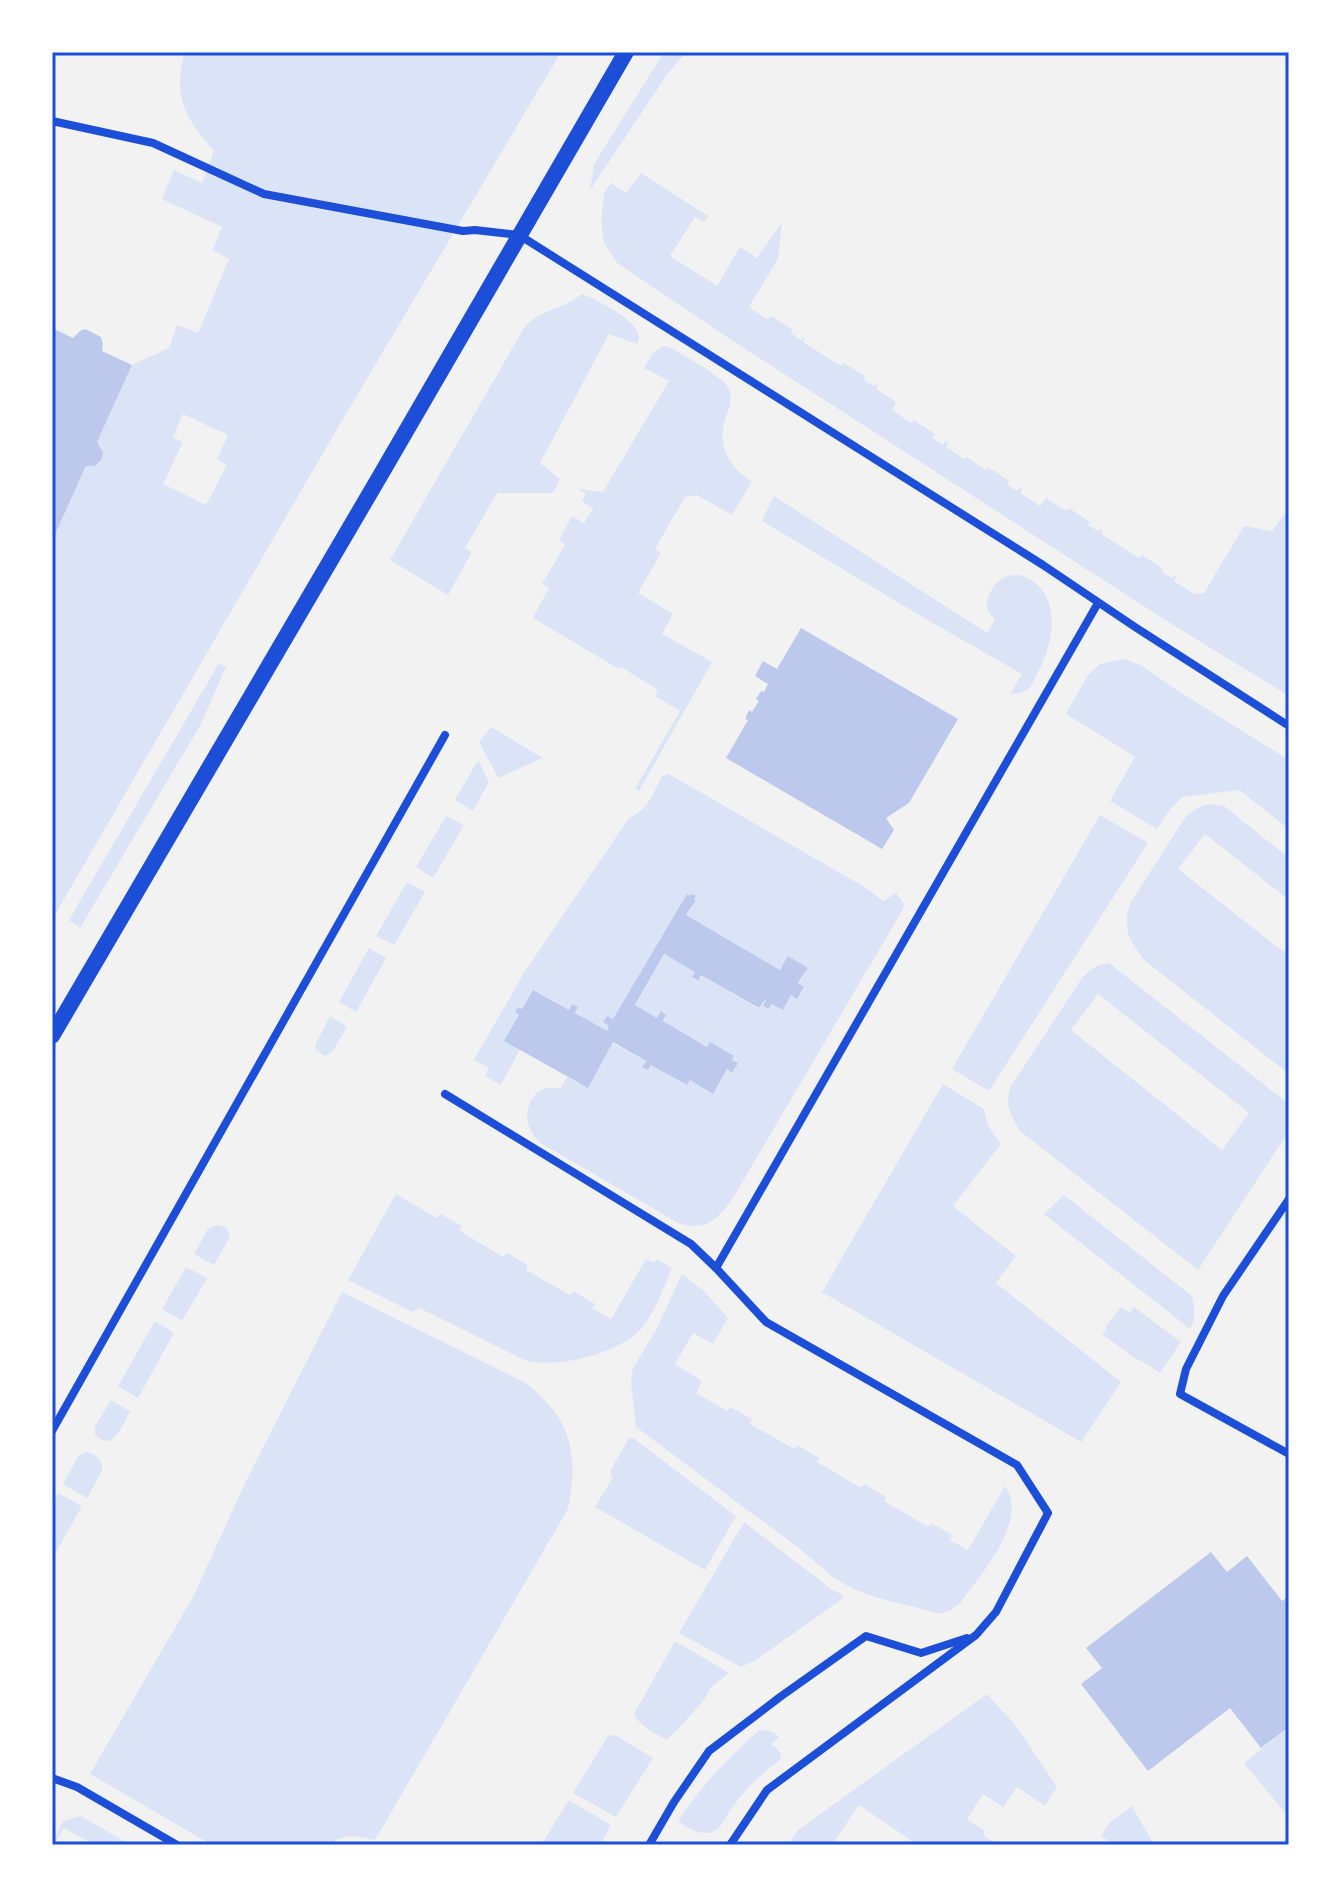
<svg xmlns="http://www.w3.org/2000/svg" width="1341" height="1897" font-family="'Exo 2',sans-serif">
	<style>
		.green { fill: #dbe4f7; fill-rule: evenodd }
		.building { fill: #bdc9ec }
		.lines { fill: none; stroke-linecap: round; stroke-linejoin: round }
		.minor { stroke: #1d4ed8; stroke-width: 8 }
		.secondary { stroke: #1d4ed8; stroke-width: 16 }
		.neatline { fill: none; stroke: #1d4ed8; stroke-width: 3 }
	</style>
	<rect width="100%" height="100%" fill="#f2f2f2"/>
	<g class="green">
		<path d="M185,52H561L333,436L56,913L52,909V541L86,466H95L103,452L97,442L132,365L169,348L177,325L198,333L229,259L212,250L222,227L162,199L174,170L202,183L214,151C185,118 172,96 185,52ZM183,414L228,435L217,459L227,465L206,505L163,484L183,442L173,437Z"/>
		<path d="M664,52H686L668,73L590,190L594,164Z"/>
		<path d="M641,173L708,216L705,222L695,217L670,256L717,286L740,247L757,258L782,222L778,259L749,307L768,320L771,316L792,329L791,333L801,340L804,337L805,338L803,342L841,366L844,363L865,376L864,380L874,386L876,384L878,385L876,389L896,402L892,410L911,423L914,420L935,434L933,438L943,445L946,441L948,443L946,447L964,459L967,457L985,470L988,467L1009,481L1007,484L1017,491L1020,488L1022,489L1020,493L1040,506L1049,495L1047,499L1066,511L1069,508L1090,522L1088,525L1098,531L1101,529L1103,530L1101,534L1139,558L1142,555L1163,569L1162,572L1172,578L1174,575L1176,577L1174,581L1194,594L1204,593L1244,526L1272,531L1289,508V632L1285,637L1289,641V696L1173,625L730,339L617,263L604,243L601,219L604,193L611,183L626,193Z"/>
		<path d="M582,294C596,299 632,318 637,331C640,337 639,338 637,344L609,334L540,463L560,479L553,493H497L465,548L472,552L448,595L390,560L524,328C536,314 548,312 564,305C571,302 576,298 582,294Z"/>
		<path d="M664,346L672,348C684,356 723,377 728,387C735,400 727,411 724,424C718,449 731,469 752,481L732,515L697,495L685,497L655,549L661,553L638,593L673,614L662,634L712,662L639,791L635,789L680,711L655,696L658,690L621,667L619,669L533,618L549,588L542,584L565,545L559,540L572,516L584,523L593,509L582,501L586,494L578,489L603,492L669,381L644,368L653,353Z"/>
		<path d="M774,496L987,633L995,620C987,611 984,604 990,593C1005,562 1039,575 1049,603C1056,624 1049,649 1040,668C1032,684 1031,695 1011,693L1022,674L931,622L762,521Z"/>
		<path d="M1125,659L1142,666L1178,691L1289,760V829L1239,790L1183,797L1172,807L1157,829L1110,801L1135,757L1066,714L1088,675L1100,664Z"/>
		<path d="M219,663L226,667L201,724L80,928L69,920Z"/>
		<path d="M491,727L543,758L498,778L479,742Z"/>
		<path d="M478,760L489,782L473,811L455,800Z"/>
		<path d="M669,774L866,888L883,901L896,893L904,904L902,911L730,1203C714,1222 705,1230 680,1224L542,1144C538,1140 534,1137 532,1133C519,1113 534,1080 560,1089L567,1077L579,1083L613,1043L645,1061L643,1067L648,1070L652,1065L687,1085L691,1080L712,1094L727,1070L733,1072L737,1064L732,1061L734,1056L711,1043L708,1047L663,1022L666,1016L662,1012L657,1018L635,1006L664,954L695,972L692,978L697,981L702,975L759,1009L765,1000H766L763,1006L769,1010L773,1004L783,1010L791,995L797,998L804,988L799,984L807,969L788,957L780,970L686,916L696,900L693,895L691,897L687,894L614,1020L607,1016L604,1022L610,1027L607,1032L575,1013L578,1008L574,1005L569,1010L534,990L522,1009L518,1007L515,1013L519,1015L505,1041L520,1050L501,1085L485,1076L489,1068L474,1060L525,971L629,818C648,810 653,794 662,776Z"/>
		<path d="M1210,804L1224,806L1289,858V900L1205,834L1178,869L1289,956V1074L1144,960C1129,939 1121,928 1131,902L1186,816L1199,807Z"/>
		<path d="M1100,815L1148,843L989,1091L952,1069Z"/>
		<path d="M446,816L464,825L433,878L416,867Z"/>
		<path d="M407,882L425,892L394,945L376,936Z"/>
		<path d="M369,948L386,958L356,1012L339,1002Z"/>
		<path d="M1109,963L1289,1104V1131L1198,1270L1020,1131C1010,1113 1004,1107 1011,1086L1082,978C1091,969 1097,964 1109,963ZM1098,994L1249,1113L1222,1150L1071,1030Z"/>
		<path d="M330,1016L347,1027L333,1051L325,1056L316,1050L315,1045Z"/>
		<path d="M943,1084L984,1109C986,1123 992,1133 1001,1144L953,1206L1016,1256L996,1283L1121,1382L1081,1442L822,1292Z"/>
		<path d="M396,1194L437,1218L440,1214L462,1226L460,1231L503,1257L507,1253L528,1265L526,1270L570,1295L573,1291L595,1304L592,1308L611,1319L646,1259L654,1263L657,1259L672,1268C666,1283 652,1318 641,1329C618,1354 557,1369 525,1360L419,1308L413,1312L348,1280Z"/>
		<path d="M1064,1195L1192,1296C1194,1308 1197,1319 1190,1329L1044,1214Z"/>
		<path d="M217,1225C225,1226 228,1228 230,1237L214,1265L194,1254L208,1229Z"/>
		<path d="M186,1267L207,1278L182,1321L162,1309Z"/>
		<path d="M682,1274L704,1291L728,1318L713,1344L693,1333L675,1364L702,1381L696,1393L727,1411L730,1407L752,1419L750,1424L794,1449L797,1445L819,1458L817,1462L861,1488L864,1484L886,1497L884,1501L928,1527L931,1523L952,1535L950,1540L968,1550L1005,1486C1030,1520 980,1575 961,1602C944,1619 935,1613 915,1607C888,1601 861,1595 838,1580C829,1575 821,1567 813,1560C795,1545 777,1531 758,1518L636,1427L631,1382L633,1368L657,1328Z"/>
		<path d="M342,1292L524,1382C572,1418 579,1453 568,1509L375,1840C354,1835 345,1834 326,1845H212L90,1774L194,1595L245,1483Z"/>
		<path d="M1121,1307L1129,1313L1134,1307L1181,1342L1160,1373L1139,1359L1137,1360L1102,1334L1107,1329L1105,1327Z"/>
		<path d="M155,1321L174,1333L138,1398L118,1386Z"/>
		<path d="M111,1400L130,1412C122,1426 112,1454 95,1434V1426Z"/>
		<path d="M629,1438H633L736,1516L705,1570L595,1507L612,1479L610,1471Z"/>
		<path d="M87,1452C97,1455 100,1458 103,1469L87,1498L63,1484L79,1455Z"/>
		<path d="M58,1493L82,1506L52,1559V1504Z"/>
		<path d="M744,1522L831,1589L843,1595L842,1599L756,1660L741,1667L679,1633Z"/>
		<path d="M675,1641L729,1673L710,1688C707,1701 678,1728 667,1740C655,1733 640,1727 634,1714Z"/>
		<path d="M987,1694L1016,1726L1057,1787L1045,1806L1017,1787L1003,1807L983,1794L967,1819L985,1831L983,1835L999,1845H918L859,1805L832,1845H788L798,1830Z"/>
		<path d="M1289,1727V1818L1244,1763Z"/>
		<path d="M765,1730L773,1732L779,1737L771,1744C777,1749 781,1750 781,1759C763,1773 747,1787 734,1805C726,1815 722,1831 708,1833C697,1834 687,1827 678,1822C700,1786 728,1759 758,1731Z"/>
		<path d="M615,1735L653,1758L616,1817L573,1793L608,1736Z"/>
		<path d="M569,1800L611,1825L600,1845H541Z"/>
		<path d="M1132,1806L1154,1845H1115L1101,1836L1110,1822Z"/>
		<path d="M81,1816L130,1845H99L95,1843L94,1845L64,1828L54,1845H52L63,1821Z"/>
	</g>
	<g class="building">
		<path d="M52,328L73,338L80,331L85,329L101,337L103,345L102,351L132,365L97,442L103,452L102,459L95,466H86L52,541Z"/>
		<path d="M801,628L958,719L909,803L886,818L894,830L882,849L726,758L748,720L745,719L749,710L752,712L759,701L756,699L761,691L764,692L768,684L755,676L763,661L777,669Z"/>
		<path d="M687,894L690,896L692,894L696,896L694,899L696,900L686,915L780,970L788,956L808,968L798,983L804,987L797,999L791,995L783,1010L772,1004L769,1009L763,1006L766,1000H765L759,1008L701,975L698,981L692,977L695,972L664,954L635,1005L657,1018L661,1011L666,1015L663,1021L707,1047L710,1042L734,1056L732,1060L738,1063L732,1073L727,1069L713,1094L690,1080L687,1085L651,1065L648,1070L642,1067L646,1061L613,1042L588,1088L504,1041L519,1015L515,1012L518,1007L522,1009L533,990L569,1010L572,1004L578,1007L575,1013L607,1031L609,1026L603,1022L607,1016L613,1019Z"/>
		<path d="M1211,1552L1227,1572L1247,1556L1282,1601L1289,1596V1727L1261,1748L1230,1708L1148,1771L1081,1684L1102,1668L1086,1648Z"/>
	</g>
	<g class="lines">
		<g class="minor">
			<path d="M52,121L153,143L264,194L463,231L475,230L519,235L1043,565L1135,627L1289,726"/>
			<path d="M445,1094L691,1244L716,1268L766,1322L1017,1465L1048,1513L996,1612L976,1635L767,1790L730,1845"/>
			<path d="M1289,1199L1223,1296L1186,1369L1180,1394L1289,1454"/>
			<path d="M716,1268L1098,603"/>
			<path d="M52,1431L445,735"/>
			<path d="M52,1778L77,1787L177,1845"/>
			<path d="M649,1845L674,1802L709,1751L780,1697L866,1636L921,1653L967,1638"/>
		</g>
		<path class="secondary" d="M52,1036L380,476L626,52"/>
	</g>
	<rect width="1341" height="1897" fill="none" stroke="#ffffff" stroke-width="108"/>
	<rect x="54" y="54" width="1233" height="1789" class="neatline"/>
</svg>
